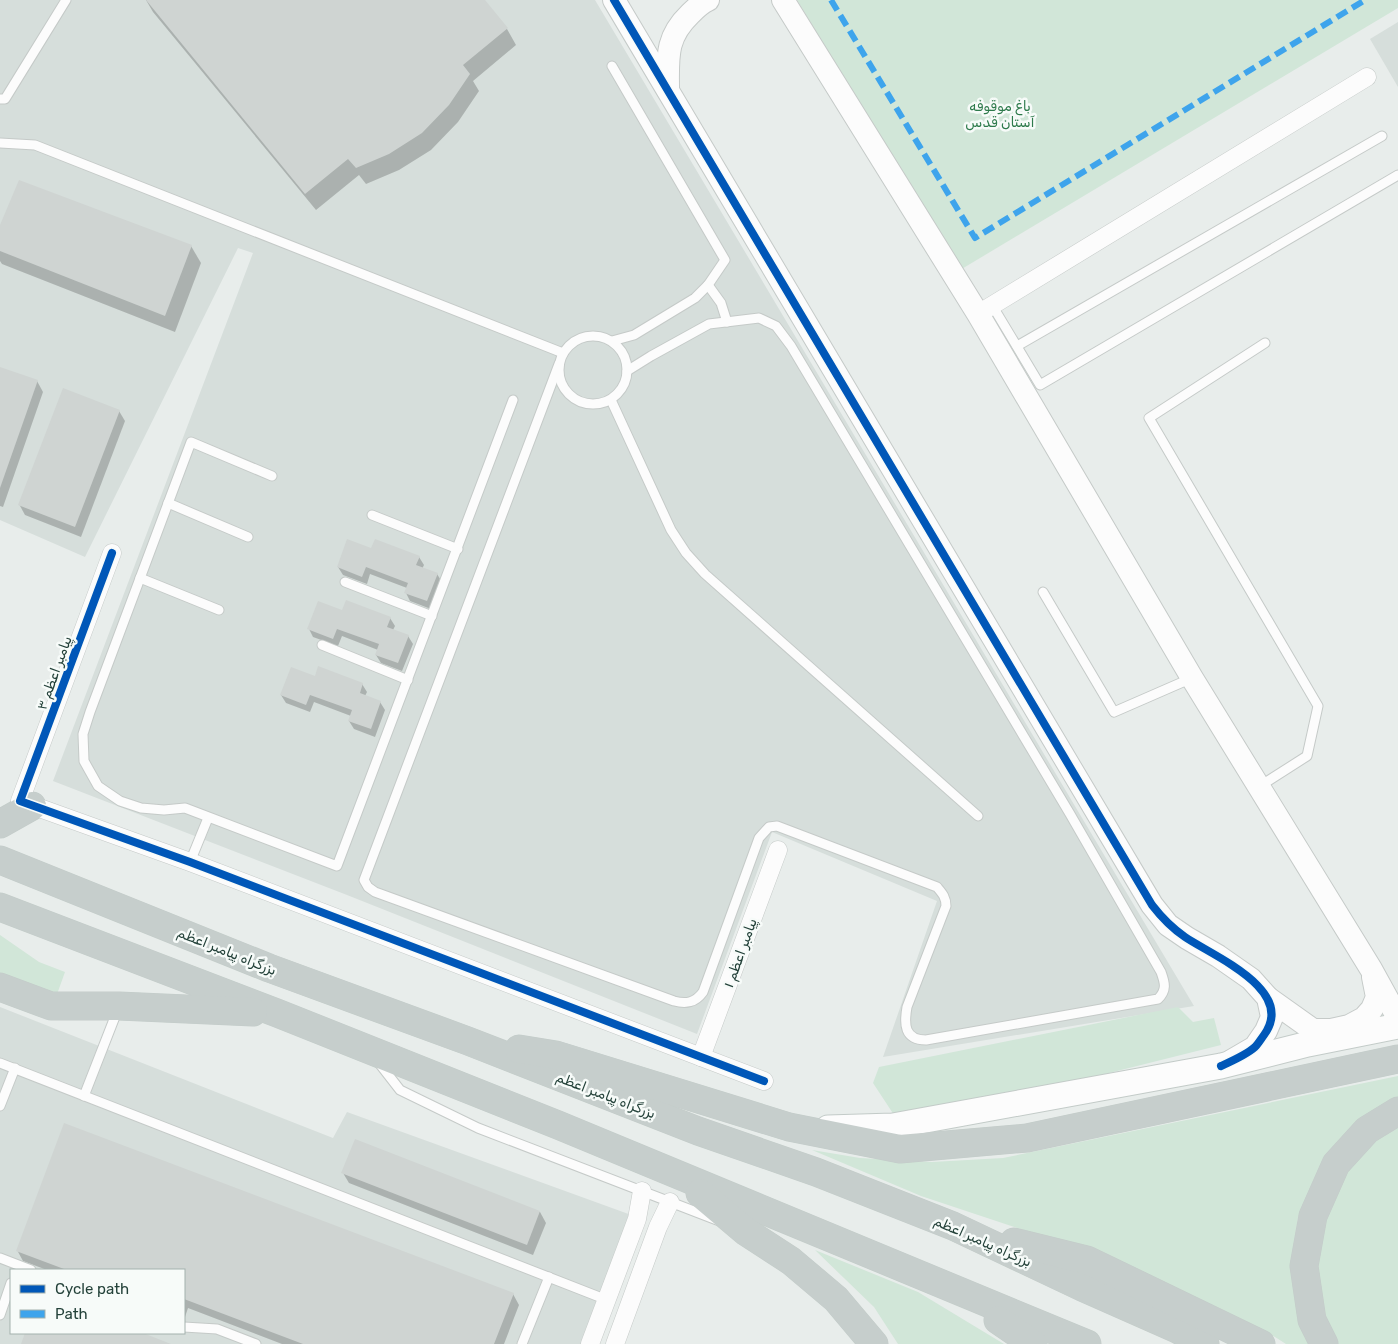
<svg xmlns="http://www.w3.org/2000/svg" width="1398" height="1344" font-family="Rubik,'Noto Naskh Arabic',sans-serif">
	<style>
		.built { fill: #d6dedb; fill-rule: evenodd }
		.green { fill: #d1e6d8 }
		.shadow { fill: #0003 }
		.building { fill: #cfd4d2 }
		.lines { fill: none; stroke-linecap: round; stroke-linejoin: round }
		.service-casing { stroke: #c5cac8; stroke-width: 11 }
		.minor-casing { stroke: #c5cac8; stroke-width: 19 }
		.tertiary-casing { stroke: #c5cac8; stroke-width: 24 }
		.secondary-casing { stroke: #c3cbc8; stroke-width: 27 }
		.trunk-casing { stroke: #c3ccc9; stroke-width: 29 }
		.service { stroke: #fcfcfc; stroke-width: 9 }
		.minor { stroke: #fcfcfc; stroke-width: 18 }
		.tertiary { stroke: #fcfcfc; stroke-width: 22 }
		.secondary { stroke: #fcfcfc; stroke-width: 25 }
		.trunk { stroke: #c6cecc; stroke-width: 28 }
		.quiet { stroke: #3ea4ec; stroke-width: 6; stroke-dasharray: 12 6; stroke-linecap: butt }
		.cycleway-casing { stroke: #f7fbf9; stroke-width: 11 }
		.cycleway { stroke: #0057b8; stroke-width: 8 }
		.labels { text-anchor: middle; stroke-width: 5; stroke-linejoin: round; paint-order: stroke }
		.park-label { font-size: 14px; fill: #2d7a4b; stroke: #f7fbf9 }
		.street-label { font-size: 14px; fill: #24423a; stroke: #f7fbf9 }
	</style>
	<rect width="100%" height="100%" fill="#e8edeb"/>
	<g class="built">
		<path d="M0,0H595L1194,1006L883,1057L937,901L772,832L697,1034L347,895L53,781L253,253L238,248L85,557L0,520Z"/>
		<path d="M1398,22V87L1370,39Z"/>
		<path d="M0,1007L333,1138L347,1112L634,1216L584,1344H0ZM11,1270H184V1333H11Z"/>
	</g>
	<g class="green">
		<path d="M797,0H1398V8L960,270Z"/>
		<path d="M0,935L39,962L65,972L56,997L0,975Z"/>
		<path d="M1178,1007L1193,1022L1214,1018L1221,1045L1061,1085L896,1118L873,1083L879,1067Z"/>
		<path d="M1398,1076V1097L1386,1102L1342,1138L1314,1179L1298,1218L1291,1263L1309,1344H1286L1275,1337L1114,1260L921,1196L812,1150L860,1158L932,1162L1003,1158Z"/>
		<path d="M1398,1123V1344H1336L1319,1304L1318,1252L1327,1206L1351,1164L1383,1131Z"/>
		<path d="M815,1250L918,1292L1004,1344H898L874,1307Z"/>
	</g>
	<g class="shadow">
		<path d="M146,0H483L507,29L516,45L473,81L479,91L458,122L431,150L399,170L366,184L359,175L316,210L153,12Z"/>
		<path d="M0,228L191,246L201,263L175,332L2,264L0,261Z"/>
		<path d="M0,369L37,381L43,392L3,507L0,506Z"/>
		<path d="M119,411L125,421L81,537L25,515L19,504Z"/>
		<path d="M372,550L419,557L424,565L422,569L437,574L442,582L431,609L410,601L406,593L407,588L370,574L367,584L343,575L338,567Z"/>
		<path d="M343,612L390,618L395,626L393,630L408,636L413,644L402,671L381,663L376,655L378,650L342,636L338,646L313,637L309,629Z"/>
		<path d="M315,677L362,684L367,692L365,696L380,702L385,710L375,737L354,729L349,721L351,716L314,702L310,712L286,703L281,695Z"/>
		<path d="M343,1173L540,1212L546,1223L533,1255L349,1183Z"/>
		<path d="M17,1250L513,1294L519,1305L504,1344H282L188,1308L184,1320V1270H47L23,1261Z"/>
		<path d="M27,1333H140L168,1344H22Z"/>
	</g>
	<g class="building">
		<path d="M146,0H485L508,28L463,65L470,74L449,105L422,133L389,154L356,168L348,159L305,194Z"/>
		<path d="M19,180L192,245L165,316L0,251V225Z"/>
		<path d="M0,367L38,380L0,488Z"/>
		<path d="M63,388L120,410L75,527L18,505Z"/>
		<path d="M347,539L371,548L375,539L420,556L416,565L438,573L427,601L404,593L408,583L366,567L362,577L337,567Z"/>
		<path d="M346,600L391,617L387,627L409,635L398,663L375,655L379,644L337,629L333,639L307,629L318,601L342,610Z"/>
		<path d="M318,666L363,683L360,693L381,701L371,729L348,721L352,710L310,695L306,705L280,695L291,667L315,676Z"/>
		<path d="M64,1123L514,1293L494,1344H303L184,1299V1270H64V1269L16,1251Z"/>
		<path d="M355,1139L540,1211L527,1245L341,1173Z"/>
		<path d="M25,1333H143L171,1344H21Z"/>
	</g>
	<g class="lines">
		<g class="service-casing">
			<g id="service">
				<path d="M612,66L725,260L708,285L695,298L634,335L612,341"/>
				<path d="M0,99H5L66,0"/>
				<path d="M0,143L35,145L563,353"/>
				<path d="M708,285L721,303L727,322"/>
				<path d="M992,305L1040,385L1398,175"/>
				<circle cx="593" cy="370" r="34"/>
				<path d="M1017,346L1382,136"/>
				<path d="M559,364L364,880L368,887L375,892L674,1001C686,1004 695,1003 703,992L759,838L769,827L777,826L937,887C942,893 946,897 946,906L907,1007C904,1024 904,1040 926,1040L1158,999C1167,990 1165,983 1161,972L1070,814L791,346L776,326L759,318L709,324L651,356L627,371"/>
				<path d="M611,400L671,530L686,553L705,574L978,816"/>
				<path d="M272,476L191,442L90,712L83,734L84,761L98,786L120,801L141,808L164,810L185,808L337,866L513,400"/>
				<path d="M168,503L248,537"/>
				<path d="M372,515L458,549"/>
				<path d="M140,578L219,610"/>
				<path d="M345,582L432,616"/>
				<path d="M1043,592L1114,712L1192,678"/>
				<path d="M322,645L408,680"/>
				<path d="M1260,786L1307,756L1318,706L1149,418L1265,343"/>
				<path d="M190,862L208,818"/>
				<path d="M0,1063L602,1298"/>
				<path d="M379,1063L400,1090L478,1128L717,1220"/>
				<path d="M84,1096L118,1009"/>
				<path d="M0,1106L15,1068"/>
				<path d="M0,1258L31,1270"/>
				<path d="M0,1315L11,1283"/>
				<path d="M184,1327L217,1329L256,1344"/>
				<path d="M522,1344L549,1277"/>
			</g>
		</g>
		<g class="minor-casing">
			<g id="minor">
				<path d="M978,314L1367,77"/>
				<path d="M112,553L20,801L190,862L764,1081"/>
				<path d="M701,1057L778,850"/>
				<path d="M590,1344L637,1219L642,1191"/>
				<path d="M615,1344L658,1227L670,1202"/>
			</g>
		</g>
		<g class="tertiary-casing">
			<g id="tertiary">
				<path d="M614,0L1152,905L1168,925L1187,938L1218,956L1251,979L1268,998L1272,1017L1266,1031L1255,1047L1231,1061"/>
				<path d="M783,0L978,314L1192,678L1371,969L1398,1018"/>
				<path d="M668,90C668,58 665,38 690,14C696,8 701,3 708,0"/>
				<path d="M1268,998L1313,1030H1331L1349,1026L1364,1018L1372,1009L1377,997L1373,977"/>
			</g>
		</g>
		<g class="secondary-casing">
			<path id="secondary" d="M828,1128L893,1126L1221,1066L1308,1044L1398,1026"/>
		</g>
		<g class="trunk-casing">
			<g id="trunk">
				<path d="M0,824L32,806"/>
				<path d="M0,860L269,968L468,1041L698,1131L816,1172L953,1226L1082,1287L1177,1329L1205,1344"/>
				<path d="M0,907L277,1013L558,1125L1087,1344"/>
				<path d="M0,987L51,1006H119L253,1012"/>
				<path d="M519,1049L556,1055L789,1127L900,1149L1027,1138L1398,1059"/>
				<path d="M700,1193L745,1231L791,1261L836,1299L874,1344"/>
				<path d="M1014,1242L1087,1260L1261,1344"/>
				<path d="M998,1320L1033,1344"/>
				<path d="M1324,1344L1312,1320L1304,1266L1313,1216L1336,1164L1367,1130L1398,1111"/>
			</g>
		</g>
		<use href="#service" class="service"/>
		<use href="#minor" class="minor"/>
		<use href="#tertiary" class="tertiary"/>
		<use href="#secondary" class="secondary"/>
		<use href="#trunk" class="trunk"/>
		<path class="quiet" d="M831,0L975,238L1365,0"/>
		<g class="cycleway-casing">
			<g id="cycleway">
				<path d="M614,0L1152,905C1162,918 1172,928 1185,937C1213,956 1297,990 1264,1035C1261,1039 1258,1044 1255,1047C1246,1055 1232,1061 1221,1066"/>
				<path d="M112,553L20,801L190,862L764,1081"/>
			</g>
		</g>
		<use href="#cycleway" class="cycleway"/>
	</g>
	<g class="labels">
		<g class="park-label">
			<text x="1000" y="111">باغ موقوفه<tspan x="1000" dy="16">آستان قدس</tspan></text>
		</g>
		<g class="street-label">
			<text transform="translate(54 673) rotate(-70)" y="5">پیامبر اعظم ۳</text>
			<text transform="translate(227 951) rotate(22)" y="5">بزرگراه پیامبر اعظم</text>
			<text transform="translate(740 953) rotate(-70)" y="5">پیامبر اعظم ۱</text>
			<text transform="translate(606 1095) rotate(21)" y="5">بزرگراه پیامبر اعظم</text>
			<text transform="translate(983 1241) rotate(24)" y="5">بزرگراه پیامبر اعظم</text>
		</g>
	</g>
	<rect x="10" y="1269" width="175" height="65" fill="#f7fbf9" stroke="#a3b1ad"/>
	<rect x="20" y="1285" width="25" height="8" fill="#0057b8" stroke="#a3b1ad"/>
	<text x="55" y="1294" font-size="15" fill="#24423a">Cycle path</text>
	<rect x="20" y="1310" width="25" height="8" fill="#3ea4ec" stroke="#a3b1ad"/>
	<text x="55" y="1319" font-size="15" fill="#24423a">Path</text>
</svg>
